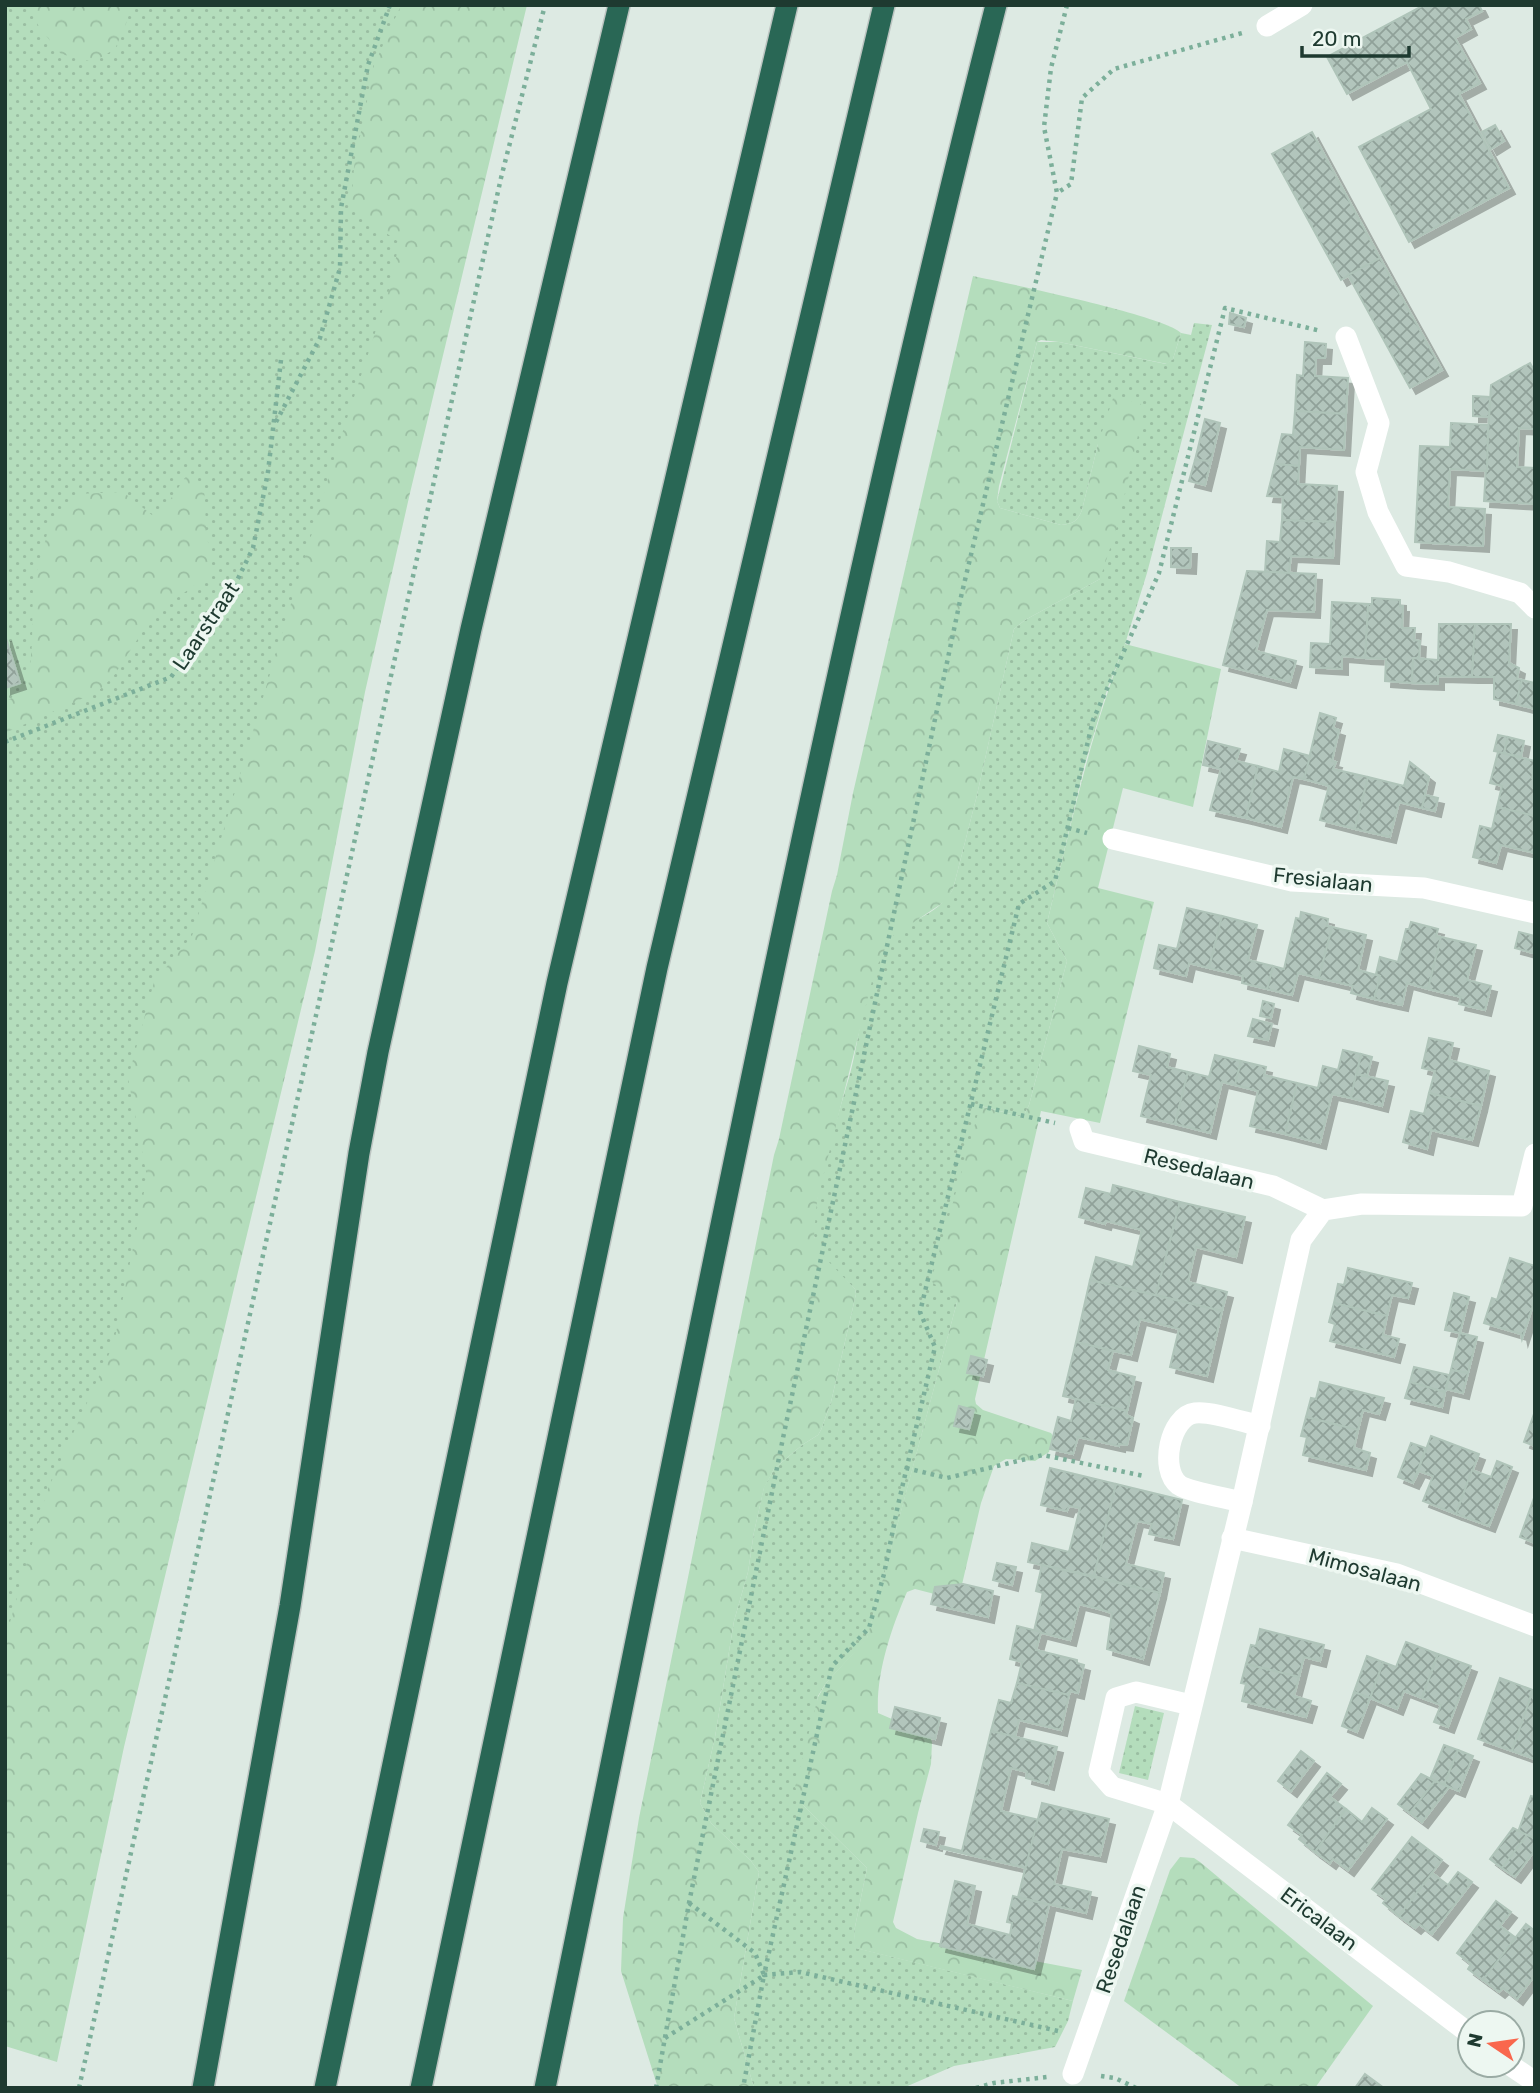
<svg xmlns="http://www.w3.org/2000/svg" width="1540" height="2093" font-family="Rubik,sans-serif">
	<style>
		.green { fill: url(#green-dots) }
		.forest { fill: url(#forest-crowns) }
		.building { fill: url(#building-cross-hatch); stroke: #afc4b9; stroke-width: 2; filter: url(#shadow) }
		.lines { fill: none; stroke-linecap: round; stroke-linejoin: round }
		.highway-casing { stroke: #bcc4c1; stroke-width: 24 }
		.path { stroke: #7caf9a; stroke-width: 4.5; stroke-dasharray: 3.5 5; stroke-linecap: butt }
		.street { stroke: #fff; stroke-width: 21 }
		.highway { stroke: #296755; stroke-width: 21 }
		.labels { text-anchor: middle; stroke-width: 7; stroke-linejoin: round; paint-order: stroke }
		.street-label { font-size: 21px; fill: #1e3a30; stroke: #edf7f1 }
	</style>
	<defs>
		<pattern id="green-dots" width="8" height="8" patternUnits="userSpaceOnUse" patternTransform="scale(1.75)"><rect width="8" height="8" fill="#b4ddbc"/><path d="M2 2h.1M6 6h.1" fill="none" stroke="#9abea2" stroke-width="1.8" stroke-linecap="round"/></pattern>
		<pattern id="forest-crowns" width="20" height="18" patternUnits="userSpaceOnUse" patternTransform="scale(1.75)"><rect width="20" height="18" fill="#b4ddbc"/><path d="M2 6a3 3 0 1 1 6 0M12 15a3 3 0 1 1 6 0" fill="none" stroke="#9abea2"/></pattern>
		<pattern id="building-cross-hatch" width="8" height="8" patternUnits="userSpaceOnUse" patternTransform="scale(1.75)"><rect width="8" height="8" fill="#b2c5bc"/><path d="M0 0l8 8M0 8l8-8" fill="none" stroke="#90a199"/></pattern>
		<filter id="shadow"><feDropShadow dx="6" dy="6" stdDeviation="0" flood-color="#0004"/></filter>
	</defs>
	<rect width="100%" height="100%" fill="#ddeae3"/>
	<g class="green">
		<path d="M5,5H503L5,2014Z"/>
		<path d="M1194,323L1212,325L1147,573L1125,644L1107,690L1084,767L1047,923L1067,961L1029,1105L1023,1117L981,1106L957,1302L867,1639L826,1683L818,1696L803,1805L867,1868L854,1932L856,1948L1073,2001L1068,2021L1055,2047L954,2066L903,2088H754L734,2018L759,1872L751,1861L711,1823L700,1803L715,1737L734,1621L748,1572L754,1532L764,1487L774,1469L802,1445L818,1435L821,1430L831,1402L856,1294L855,1289C841,1275 816,1256 814,1235C812,1216 818,1195 822,1177C830,1142 840,1108 850,1074C861,1033 864,977 888,941C903,920 937,918 953,889L977,795L1014,629L1025,620L1100,579L1098,444L1082,510C1078,521 1073,524 1061,525L1000,508L997,501L1037,342H1059L1166,364L1173,359L1181,333L1191,335Z"/>
		<path d="M1135,1706L1164,1713L1148,1780L1119,1773Z"/>
	</g>
	<g class="forest">
		<path d="M28,5H129L128,19L115,49L93,62L61,54L39,27Z"/>
		<path d="M401,5H527L410,493L365,692L315,951L124,1747L57,2062L5,2046V1640L47,1491L114,1343L147,1177L128,1078L154,982L192,936L337,449L391,284L399,242L351,209L354,167L374,65Z"/>
		<path d="M973,276C1006,283 1166,316 1181,333L1173,359L1167,364L1059,342L1041,340L1037,342L999,486L997,501L1000,508L1061,525C1073,524 1078,521 1082,510L1098,444L1113,398L1118,397L1141,404L1143,413L1118,524L1100,579L1025,620L1014,629L977,795L953,889L947,900L890,938L874,973L817,1201L814,1236L819,1248L827,1260L855,1289L856,1294L831,1402L821,1430L818,1435L802,1445L774,1469L764,1488L754,1532L748,1572L734,1621L715,1737L700,1803L711,1823L751,1861L759,1872L734,2018L754,2088H658L621,1971L623,1918L639,1818L774,1155L779,1139L832,891L837,875L853,793Z"/>
		<path d="M187,475L204,486L206,527L212,573L154,614L113,677L97,692L5,733V701L28,691L32,643L33,585L49,527L76,494L123,492L157,519Z"/>
		<path d="M1125,644L1221,669L1193,807L1123,788L1098,888L1154,902L1100,1123L1041,1111L975,1399L976,1404L983,1410L1051,1433L1053,1436L1049,1452L1035,1461L1006,1459L994,1466L981,1503L960,1593L950,1598L915,1589L907,1592C891,1629 876,1673 878,1713L929,1735L932,1742L931,1764L918,1813L893,1922L896,1928L917,1939L1082,1970L1073,2001L855,1948L854,1932L867,1868L803,1805L795,1787L818,1697L826,1683L867,1638L957,1302L931,1281L980,1106L1023,1117L1029,1105L1067,961L1047,923C1070,829 1090,734 1125,644Z"/>
		<path d="M1180,1857L1194,1858L1200,1862L1373,2006L1315,2088H1242L1124,2001L1170,1870Z"/>
	</g>
	<g class="building">
		<path d="M1424,5H1479L1482,11L1466,19L1471,29L1455,38L1480,83L1459,94L1509,188L1409,242L1359,147L1431,109L1407,62L1347,94L1327,57Z"/>
		<path d="M1495,125L1504,141L1491,149L1482,132Z"/>
		<path d="M1312,132L1380,258L1341,280L1272,154Z"/>
		<path d="M1380,258L1442,370L1410,388L1348,275Z"/>
		<path d="M1230,313L1246,318L1244,327L1229,324Z"/>
		<path d="M1305,342L1326,344L1325,358H1316L1315,376L1348,378L1346,414L1295,411L1297,375L1303,376Z"/>
		<path d="M1530,363L1535,372V429L1519,428L1517,467L1535,468V504L1484,501L1491,385Z"/>
		<path d="M1473,396L1490,397L1489,417L1473,416Z"/>
		<path d="M1295,411L1346,414L1344,450L1300,447L1299,466L1275,464L1282,434L1293,435Z"/>
		<path d="M1205,419L1220,423L1211,461L1195,460Z"/>
		<path d="M1451,423L1488,425L1487,471L1450,469L1448,507L1485,509L1483,546L1415,542L1420,446L1450,447Z"/>
		<path d="M1195,460L1211,461L1205,485L1189,481Z"/>
		<path d="M1275,464L1299,466L1298,484L1337,486L1335,522L1282,520L1283,497L1267,496Z"/>
		<path d="M1282,520L1335,522L1333,558L1291,556L1289,573L1265,572L1267,541L1280,542Z"/>
		<path d="M1171,548H1191L1190,568L1171,567Z"/>
		<path d="M1247,571L1316,574L1314,612L1267,610L1256,651L1296,661L1290,682L1223,665Z"/>
		<path d="M1372,598L1400,600V606H1403L1402,628H1415L1414,640L1420,641L1419,658H1413L1412,683L1385,681L1386,659L1365,658L1368,604H1372Z"/>
		<path d="M1332,602L1368,604L1365,658L1342,656V669L1310,667L1311,643L1330,644Z"/>
		<path d="M1439,624H1475L1472,677L1438,676V684L1412,683L1413,658L1438,660Z"/>
		<path d="M1475,624H1511L1509,663L1519,668L1517,679L1522,680L1516,704L1494,699V677H1472Z"/>
		<path d="M5,635L20,683L5,688Z"/>
		<path d="M1522,680L1535,683V709L1516,704Z"/>
		<path d="M1320,713L1336,718L1333,728L1339,730L1332,761L1336,762L1333,769L1368,777L1355,829L1320,820L1329,786L1304,779Z"/>
		<path d="M1498,735L1508,737L1504,753L1494,751Z"/>
		<path d="M1508,737L1524,741L1521,757L1504,753Z"/>
		<path d="M1208,741L1240,749L1236,761L1258,766L1246,818L1210,810L1221,769L1203,765Z"/>
		<path d="M1284,749L1310,756L1304,779L1293,777L1281,827L1246,818L1258,766L1279,772Z"/>
		<path d="M1498,752L1535,761L1532,778L1535,779V816L1497,807L1502,786L1490,783Z"/>
		<path d="M1410,762L1429,777L1422,808L1399,802L1390,837L1355,829L1368,777L1404,786Z"/>
		<path d="M1425,795L1438,798L1435,811L1422,808Z"/>
		<path d="M1497,807L1535,816V853L1501,845L1496,863L1473,857L1480,826L1492,829Z"/>
		<path d="M1187,908L1222,916L1209,968L1189,963L1186,976L1154,968L1159,945L1177,949Z"/>
		<path d="M1301,912L1328,919L1327,926L1332,927L1319,978L1298,973L1292,995L1267,989L1273,966L1284,969L1296,918L1300,919Z"/>
		<path d="M1222,916L1257,925L1248,960L1273,966L1267,989L1242,983L1243,976L1209,968Z"/>
		<path d="M1411,922L1438,929L1436,936L1441,937L1428,989L1407,983L1402,1005L1374,999L1380,976L1376,974L1380,957L1398,962L1406,929H1409Z"/>
		<path d="M1332,927L1366,935L1358,970L1380,976L1374,999L1351,993L1353,986L1319,978Z"/>
		<path d="M1519,932L1535,936L1533,953L1515,948Z"/>
		<path d="M1441,937L1476,945L1467,980L1491,986L1485,1010L1459,1004L1461,997L1428,989Z"/>
		<path d="M1263,1001L1274,1004L1271,1018L1260,1016Z"/>
		<path d="M1253,1019L1272,1024L1268,1040L1248,1036Z"/>
		<path d="M1429,1038L1453,1043L1449,1060L1489,1071L1481,1106L1429,1093L1435,1071L1422,1068Z"/>
		<path d="M1139,1046L1170,1054L1167,1067L1188,1072L1175,1124L1141,1116L1151,1075L1133,1071Z"/>
		<path d="M1343,1050L1361,1054L1351,1098L1332,1094L1320,1143L1285,1134L1297,1083L1318,1088L1323,1066L1338,1070Z"/>
		<path d="M1361,1054L1372,1057L1367,1076L1357,1074Z"/>
		<path d="M1215,1055L1241,1061L1235,1085L1222,1082L1210,1133L1175,1124L1188,1072L1209,1077Z"/>
		<path d="M1241,1061L1266,1067L1264,1075L1297,1083L1285,1134L1250,1126L1258,1091L1235,1085Z"/>
		<path d="M1356,1074L1388,1081L1382,1106L1351,1098Z"/>
		<path d="M1429,1093L1481,1106L1472,1140L1431,1130L1427,1149L1403,1142L1411,1111L1424,1114Z"/>
		<path d="M1113,1185L1180,1202L1156,1295L1090,1280L1096,1257L1133,1267L1142,1230L1106,1221L1105,1224L1079,1217L1086,1188L1111,1194Z"/>
		<path d="M1180,1202L1245,1217L1236,1257L1196,1247L1188,1282L1227,1292L1222,1311L1156,1295Z"/>
		<path d="M1510,1258L1535,1266V1299L1522,1339L1521,1334L1484,1323L1492,1298L1497,1300Z"/>
		<path d="M1348,1268L1412,1283L1408,1298L1392,1295L1387,1316L1334,1303L1338,1284L1344,1285Z"/>
		<path d="M1090,1280L1222,1311L1207,1376L1170,1367L1179,1329L1140,1319L1131,1355L1076,1342Z"/>
		<path d="M1454,1293L1469,1297L1460,1333L1445,1330Z"/>
		<path d="M1334,1303L1387,1316L1383,1335L1399,1339L1394,1357L1330,1341L1335,1324L1329,1322Z"/>
		<path d="M1460,1333L1477,1337L1468,1373L1451,1370Z"/>
		<path d="M1076,1342L1113,1351L1108,1370L1135,1377L1127,1411L1063,1396Z"/>
		<path d="M971,1356L987,1360L983,1376L967,1373Z"/>
		<path d="M1414,1367L1449,1375L1445,1392L1410,1382Z"/>
		<path d="M1451,1370L1468,1373L1463,1393L1446,1389Z"/>
		<path d="M1320,1382L1384,1398L1379,1414L1363,1410L1358,1430L1306,1417L1311,1398L1316,1399Z"/>
		<path d="M1410,1382L1445,1392L1442,1407L1405,1398Z"/>
		<path d="M1076,1399L1127,1411L1126,1415L1133,1418L1127,1445L1119,1444V1446L1078,1437L1073,1454L1050,1449L1058,1417L1071,1421Z"/>
		<path d="M959,1406L974,1410L969,1429L954,1426Z"/>
		<path d="M1535,1411V1446L1524,1442Z"/>
		<path d="M1306,1417L1358,1430L1354,1448L1370,1453L1366,1470L1303,1455L1307,1437L1301,1436Z"/>
		<path d="M1431,1436L1479,1454L1456,1514L1423,1501L1433,1476L1419,1471L1414,1481Z"/>
		<path d="M1411,1443L1426,1448L1413,1483L1398,1477Z"/>
		<path d="M1497,1461L1512,1467L1489,1526L1456,1514L1472,1470L1491,1477Z"/>
		<path d="M1050,1468L1116,1484L1094,1576L1028,1562L1032,1543L1069,1552L1080,1508L1069,1506L1067,1511L1041,1505Z"/>
		<path d="M1116,1484L1182,1500L1173,1539L1149,1534L1152,1524L1137,1521L1126,1564L1164,1573L1160,1593L1094,1576Z"/>
		<path d="M1535,1495V1543L1520,1537Z"/>
		<path d="M997,1563L1016,1567L1012,1585L993,1580Z"/>
		<path d="M1042,1565L1160,1593L1143,1659L1107,1649L1112,1613L1099,1609L1079,1604L1070,1640L1034,1631L1043,1593L1036,1591Z"/>
		<path d="M963,1584L993,1591L988,1617L931,1604L935,1587Z"/>
		<path d="M1017,1626L1041,1632L1036,1650L1077,1660V1663L1084,1665L1078,1693L1070,1691L1069,1695L1017,1683L1022,1662L1010,1659Z"/>
		<path d="M1260,1629L1324,1645L1320,1661L1304,1657L1299,1677L1246,1664L1251,1645L1256,1646Z"/>
		<path d="M1406,1642L1438,1654L1422,1698L1404,1691L1397,1709L1370,1698L1383,1662L1396,1667Z"/>
		<path d="M1438,1654L1471,1666L1448,1727L1434,1722L1441,1705L1422,1698Z"/>
		<path d="M1367,1656L1383,1662L1370,1698L1354,1692Z"/>
		<path d="M1246,1664L1299,1677L1294,1696L1311,1701L1306,1717L1242,1701L1246,1684L1241,1683Z"/>
		<path d="M1500,1678L1533,1690L1512,1751L1478,1739Z"/>
		<path d="M1017,1683L1069,1695L1061,1730L1019,1720L1015,1737L991,1731L999,1700L1011,1703Z"/>
		<path d="M1533,1690H1535V1759L1512,1751Z"/>
		<path d="M1354,1692L1370,1698L1357,1732L1342,1726Z"/>
		<path d="M895,1707L940,1718L935,1739L890,1728Z"/>
		<path d="M991,1731L1057,1747L1048,1784L1026,1778L1027,1772L1011,1768L1001,1811L1039,1820L1026,1868L940,1848L941,1846L962,1851Z"/>
		<path d="M1444,1745L1458,1750L1444,1785L1430,1779Z"/>
		<path d="M1458,1750L1473,1756L1459,1791L1444,1785Z"/>
		<path d="M1301,1751L1314,1761L1291,1791L1278,1781Z"/>
		<path d="M1327,1773L1341,1784L1330,1797L1346,1809L1315,1852L1299,1839L1302,1835L1288,1825Z"/>
		<path d="M1421,1774L1435,1781L1410,1813L1398,1804Z"/>
		<path d="M1435,1781L1449,1787L1422,1822L1410,1813Z"/>
		<path d="M1531,1796L1535,1797V1838L1518,1832Z"/>
		<path d="M1042,1803L1109,1819L1100,1856L1062,1849L1054,1884L1091,1892L1086,1913L1018,1897Z"/>
		<path d="M1372,1808L1387,1819L1348,1870L1333,1859L1330,1863L1315,1852L1346,1809L1362,1822Z"/>
		<path d="M1513,1828L1527,1835L1502,1868L1490,1859Z"/>
		<path d="M924,1829L939,1832L936,1845L921,1841Z"/>
		<path d="M1527,1835L1535,1838V1850L1515,1877L1502,1868Z"/>
		<path d="M1412,1837L1442,1860L1399,1916L1383,1903L1386,1899L1372,1889Z"/>
		<path d="M1458,1872L1472,1882L1432,1934L1419,1924L1415,1928L1399,1916L1432,1873L1448,1885Z"/>
		<path d="M955,1881L975,1886L967,1924L1010,1935L1012,1923L1007,1922L1013,1896L1049,1905L1034,1969L940,1946Z"/>
		<path d="M1496,1901L1511,1912L1500,1926L1516,1938L1483,1980L1468,1969L1471,1964L1457,1953Z"/>
		<path d="M1526,1924L1535,1931V1975L1517,1999L1503,1988L1499,1992L1483,1980Z"/>
		<path d="M1365,2074L1384,2088H1355Z"/>
	</g>
	<g class="lines">
		<g class="highway-casing">
			<g id="highway">
				<path d="M203,2088L290,1606L359,1153L378,1052L471,629L619,5"/>
				<path d="M325,2088L557,983L787,5"/>
				<path d="M421,2088L657,968L884,5"/>
				<path d="M545,2088C688,1392 821,694 996,5"/>
			</g>
		</g>
		<g class="path">
			<path d="M1067,5L1051,68L1044,127L1057,193L1071,184L1082,98L1114,69L1242,33"/>
			<path d="M276,422L320,338L340,268L341,208L368,65L390,5"/>
			<path d="M5,742L171,677L226,603L253,548L268,472L281,360"/>
			<path d="M1068,828L1087,833"/>
			<path d="M971,1104L1055,1123"/>
			<path d="M906,1468L947,1478L1043,1455L1144,1476"/>
			<path d="M689,1903L755,1953L764,1975L743,2088"/>
			<path d="M1058,2031L800,1972L764,1975L832,1666L869,1628L884,1574L898,1505L935,1347L920,1312L1019,904L1055,881L1093,720L1159,573L1225,308L1321,331"/>
			<path d="M665,2038L763,1976"/>
			<path d="M1101,2076L1115,2078L1136,2088"/>
			<path d="M79,2088L501,178L545,5"/>
			<path d="M656,2088L689,1903L783,1438L960,601L1057,193"/>
			<path d="M976,2088L994,2083L1047,2077"/>
		</g>
		<g class="street">
			<path d="M1267,26L1302,5"/>
			<path d="M1346,337L1379,423L1366,472L1378,512L1406,566L1449,572L1520,593L1535,608"/>
			<path d="M1113,839L1292,881L1424,888L1535,913"/>
			<path d="M1080,1129L1084,1141L1273,1186L1323,1210"/>
			<path d="M1242,1502C1228,1498 1189,1492 1179,1485C1159,1470 1170,1416 1195,1413C1212,1411 1243,1422 1260,1426"/>
			<path d="M1232,1538L1397,1574L1535,1626"/>
			<path d="M1191,1705L1136,1692L1116,1698L1099,1772L1112,1787L1168,1804L1470,2034"/>
			<path d="M1510,2065L1535,2082"/>
			<path d="M1073,2074L1168,1804L1242,1502L1301,1240L1323,1210L1362,1204L1522,1206L1535,1154"/>
		</g>
		<use href="#highway" class="highway"/>
	</g>
	<g class="labels">
		<g class="street-label">
			<text transform="translate(206 626) rotate(-56)" y="7">Laarstraat</text>
			<text transform="translate(1323 880) rotate(6)" y="7">Fresialaan</text>
			<text transform="translate(1199 1169) rotate(14)" y="7">Resedalaan</text>
			<text transform="translate(1365 1570) rotate(15)" y="7">Mimosalaan</text>
			<text transform="translate(1319 1919) rotate(37)" y="7">Ericalaan</text>
			<text transform="translate(1121 1939) rotate(-71)" y="7">Resedalaan</text>
		</g>
	</g>
	<rect width="1540" height="2093" fill="none" stroke="#1e3a30" stroke-width="14"/>
	<g transform="translate(1491 2044) rotate(283)"><circle r="33" fill="#edf7f1" stroke="#9aaba4" stroke-width="2"/>
	<path d="M0-5L12 26L0 18L-12 26Z" fill="#f9674d"/>
	<text y="-10" font-size="19" font-weight="bold" text-anchor="middle" fill="#1e3a30">N</text>
	</g>
	<path d="M1302 46v10h107v-10" fill="none" stroke="#1e3a30" stroke-width="3.5"/>
	<text x="1312" y="46" font-size="21" fill="#1e3a30" stroke="#edf7f1" stroke-width="5" paint-order="stroke">20 m</text>
</svg>
